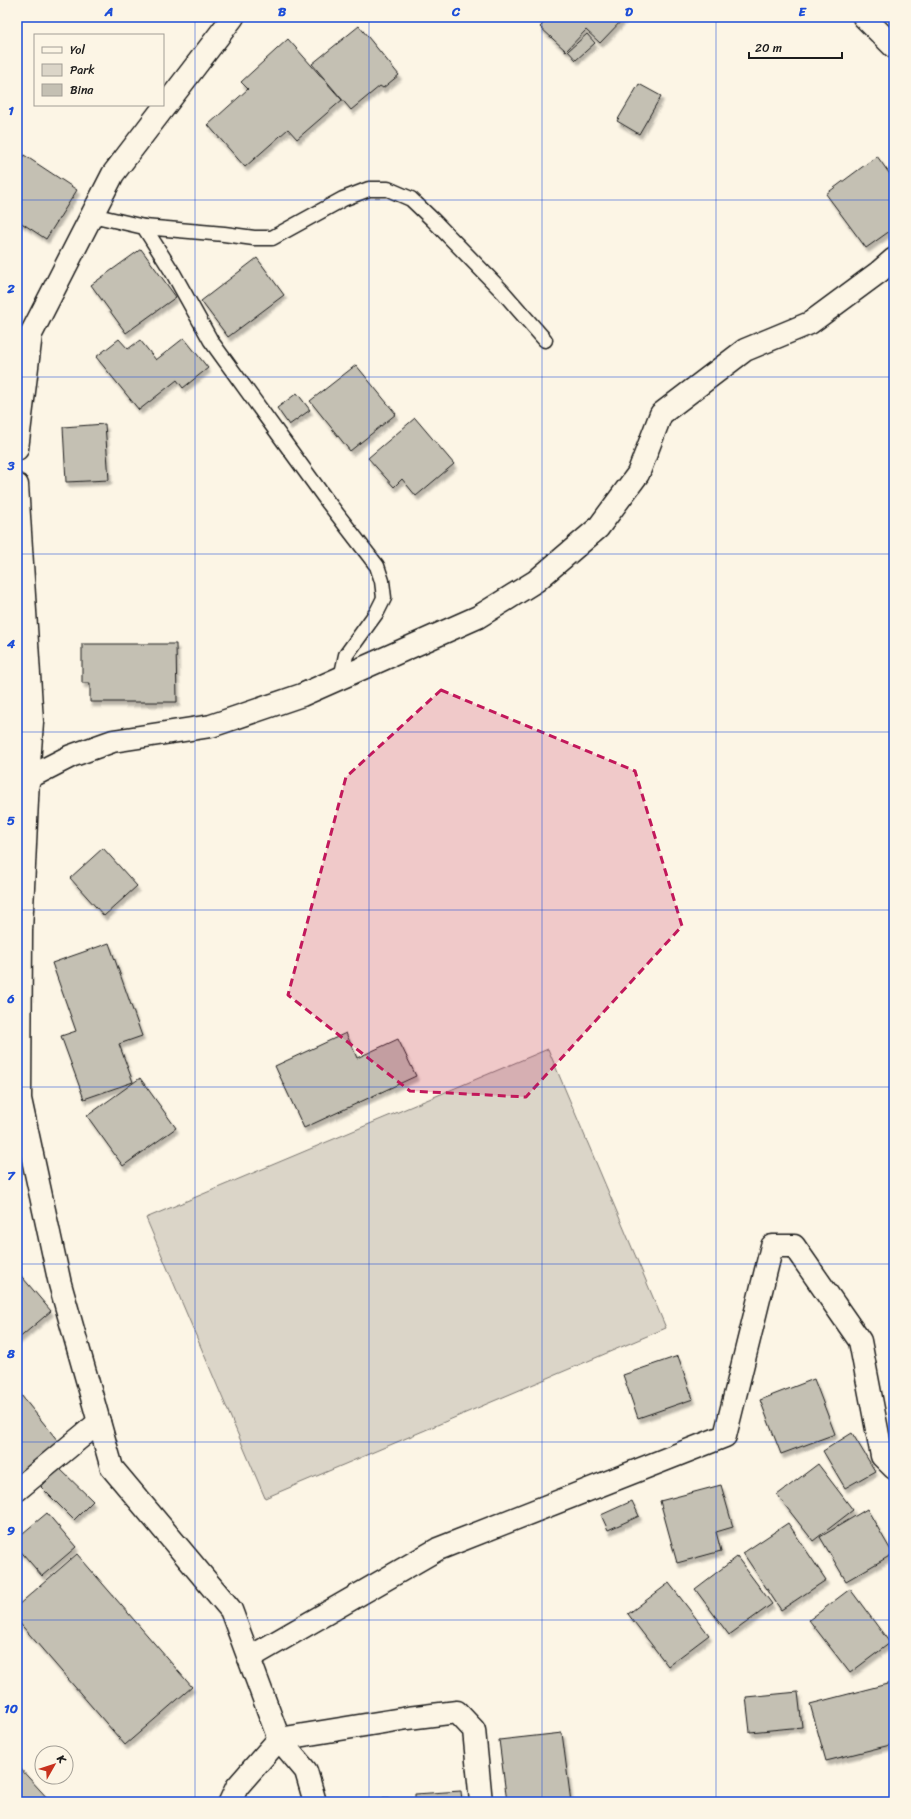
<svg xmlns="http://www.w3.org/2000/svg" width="911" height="1819" font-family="Sriracha,sans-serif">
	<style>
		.green { fill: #dbd5c8; stroke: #7c7872 }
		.building { fill: #c4c0b3; stroke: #1c1c1c; filter: url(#shadow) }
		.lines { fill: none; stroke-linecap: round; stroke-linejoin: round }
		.lane-casing { stroke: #1c1c1c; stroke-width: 17 }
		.street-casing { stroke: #1c1c1c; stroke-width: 25 }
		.lane { stroke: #fcf5e5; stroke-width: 14 }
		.street { stroke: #fcf5e5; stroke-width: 22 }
		.marked { fill: #c2185b; fill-opacity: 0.2; stroke: #c2185b; stroke-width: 3; stroke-dasharray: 8 5; stroke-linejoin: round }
		.grid { fill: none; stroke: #1d4ed8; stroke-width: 1; stroke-opacity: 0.55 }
		.neatline { fill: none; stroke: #1d4ed8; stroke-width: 1.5 }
		.grid-label { font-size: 13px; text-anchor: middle; font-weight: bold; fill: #1d4ed8 }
	</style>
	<defs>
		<filter id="shadow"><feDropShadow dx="2.5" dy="4.5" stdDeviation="1" flood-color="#0004"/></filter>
	</defs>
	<rect width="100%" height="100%" fill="#fcf5e5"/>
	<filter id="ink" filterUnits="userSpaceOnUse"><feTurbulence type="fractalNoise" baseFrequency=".025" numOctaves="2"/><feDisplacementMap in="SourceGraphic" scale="8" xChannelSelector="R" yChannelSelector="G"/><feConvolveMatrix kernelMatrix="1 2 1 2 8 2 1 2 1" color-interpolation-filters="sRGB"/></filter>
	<g filter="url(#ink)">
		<path class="green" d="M548,1049L666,1328L265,1498L146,1218Z"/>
		<g class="building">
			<path d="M549,17H623L624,18L600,43L586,30L566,51L540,27Z"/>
			<path d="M359,26L399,75L383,88L380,86L351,110L312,64Z"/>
			<path d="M587,34L595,43L576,60L568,51Z"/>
			<path d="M288,39L342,100L297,139L288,129L245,167L208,125L248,89L241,82Z"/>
			<path d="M639,84L661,96L639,134L617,121Z"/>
			<path d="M24,155L77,190L46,239L17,220V166Z"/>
			<path d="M877,156L894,180V228L866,248L826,194Z"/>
			<path d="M141,249L176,297L126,333L91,285Z"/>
			<path d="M257,258L284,295L228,337L201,301Z"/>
			<path d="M184,338L208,368L183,388L177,380L139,410L96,357L119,339L128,349L140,340L156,360Z"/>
			<path d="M356,365L396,414L350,451L310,401Z"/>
			<path d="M297,393L310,410L289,425L277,408Z"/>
			<path d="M415,418L454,464L416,496L402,479L394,487L368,458Z"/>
			<path d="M105,424L109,480L66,482L63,427Z"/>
			<path d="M82,644H176L177,702H90V683H82Z"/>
			<path d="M103,848L137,886L104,916L70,878Z"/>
			<path d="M109,943L142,1036L119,1044L133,1082L84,1099L61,1036L76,1031L52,963Z"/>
			<path d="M346,1033L357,1058L398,1039L416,1076L304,1128L275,1066Z"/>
			<path d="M140,1078L176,1128L123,1166L87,1116Z"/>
			<path d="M17,1271L51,1311L17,1340Z"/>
			<path d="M678,1356L693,1399L638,1418L623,1375Z"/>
			<path d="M814,1379L835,1434L781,1454L760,1400Z"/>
			<path d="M17,1390L62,1446L17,1483Z"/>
			<path d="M852,1433L875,1471L845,1488L823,1451Z"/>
			<path d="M818,1464L853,1510L813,1541L777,1495Z"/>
			<path d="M59,1468L93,1501L74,1520L41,1487Z"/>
			<path d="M721,1485L733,1527L716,1532L721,1551L677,1563L660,1501Z"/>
			<path d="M632,1501L639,1516L608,1530L601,1515Z"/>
			<path d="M867,1509L893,1554L846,1581L820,1537Z"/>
			<path d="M47,1513L76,1547L42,1576L17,1547V1538Z"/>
			<path d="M788,1523L826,1580L781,1610L743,1553Z"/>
			<path d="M77,1554L192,1687L125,1745L17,1620V1606Z"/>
			<path d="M737,1557L772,1604L729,1635L695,1589Z"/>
			<path d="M669,1583L709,1635L668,1666L628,1614Z"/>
			<path d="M850,1589L890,1643L850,1673L809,1620Z"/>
			<path d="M891,1683L894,1692V1744L826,1761L810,1704Z"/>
			<path d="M798,1692L802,1727L750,1732L746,1697Z"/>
			<path d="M562,1733L571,1802H507L499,1740Z"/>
			<path d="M17,1765L51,1802H17Z"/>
			<path d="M461,1791L462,1802H415V1794Z"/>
			<path d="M388,1798V1802H369V1800Z"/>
		</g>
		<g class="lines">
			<g class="lane-casing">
				<g id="lane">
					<path d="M92,215L144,227L173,273L211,341L327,501L377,566L382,581L384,598L377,612L346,655L341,678"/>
					<path d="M144,227L224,234L254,238H272L343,199L369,189H388L411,199L433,220L503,292L545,340"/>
				</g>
			</g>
			<g class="street-casing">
				<g id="street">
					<path d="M864,17L894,47"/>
					<path d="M17,449L31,334L113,174L233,17"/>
					<path d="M17,485L32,722L28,778L21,931L20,1099L60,1284L112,1468L231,1610L279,1739L237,1787L230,1802"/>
					<path d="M28,778L71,756L113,741L211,726L302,695L478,617L536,581L598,528L638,474L661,414L745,350L810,323L879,272L894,259"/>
					<path d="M17,1490L99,1422"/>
					<path d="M249,1658L438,1549L725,1436L772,1246H794L860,1341L882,1456L894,1468"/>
					<path d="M279,1739L408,1718L457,1712L474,1730L481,1802"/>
					<path d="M279,1739L306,1771L315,1802"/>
				</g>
			</g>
			<use href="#lane" class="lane"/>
			<use href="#street" class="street"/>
		</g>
	</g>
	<path class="marked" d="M441,690L635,771L682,926L526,1097L410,1091L288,995L346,777Z"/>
	<path class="grid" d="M195,17V1802M369,17V1802M542,17V1802M716,17V1802M17,200H894M17,377H894M17,554H894M17,732H894M17,910H894M17,1087H894M17,1264H894M17,1442H894M17,1620H894"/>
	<rect width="911" height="1819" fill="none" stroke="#fcf5e5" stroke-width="44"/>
	<rect x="34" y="34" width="130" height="72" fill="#fcf5e5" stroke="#a29e95"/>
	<rect x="42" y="47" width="20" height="6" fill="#fcf5e5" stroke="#a29e95"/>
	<text x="70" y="54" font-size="12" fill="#1c1c1c">Yol</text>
	<rect x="42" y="64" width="20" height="12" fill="#dbd5c8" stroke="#a29e95"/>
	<text x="70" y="74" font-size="12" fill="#1c1c1c">Park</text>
	<rect x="42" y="84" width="20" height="12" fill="#c4c0b3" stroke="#a29e95"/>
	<text x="70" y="94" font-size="12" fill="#1c1c1c">Bina</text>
	<g transform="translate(54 1765) rotate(51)"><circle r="19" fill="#fcf5e5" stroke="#a29e95"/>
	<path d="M0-3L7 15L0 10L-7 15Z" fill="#c8321e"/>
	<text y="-6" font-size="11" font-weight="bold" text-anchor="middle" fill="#1c1c1c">K</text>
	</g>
	<path d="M749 52v6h93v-6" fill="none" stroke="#1c1c1c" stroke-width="2"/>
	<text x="755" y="52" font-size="12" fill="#1c1c1c" stroke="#fcf5e5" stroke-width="3" paint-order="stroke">20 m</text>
	<rect x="22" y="22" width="867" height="1775" class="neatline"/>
	<g class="grid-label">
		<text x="109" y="16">A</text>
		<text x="282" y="16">B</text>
		<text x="456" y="16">C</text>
		<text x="629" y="16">D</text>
		<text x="802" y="16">E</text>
		<text x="11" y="115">1</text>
		<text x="11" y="293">2</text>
		<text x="11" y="470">3</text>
		<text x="11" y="648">4</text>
		<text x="11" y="825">5</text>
		<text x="11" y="1003">6</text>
		<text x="11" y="1180">7</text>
		<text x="11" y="1358">8</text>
		<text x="11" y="1535">9</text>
		<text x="11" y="1713">10</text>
	</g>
</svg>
